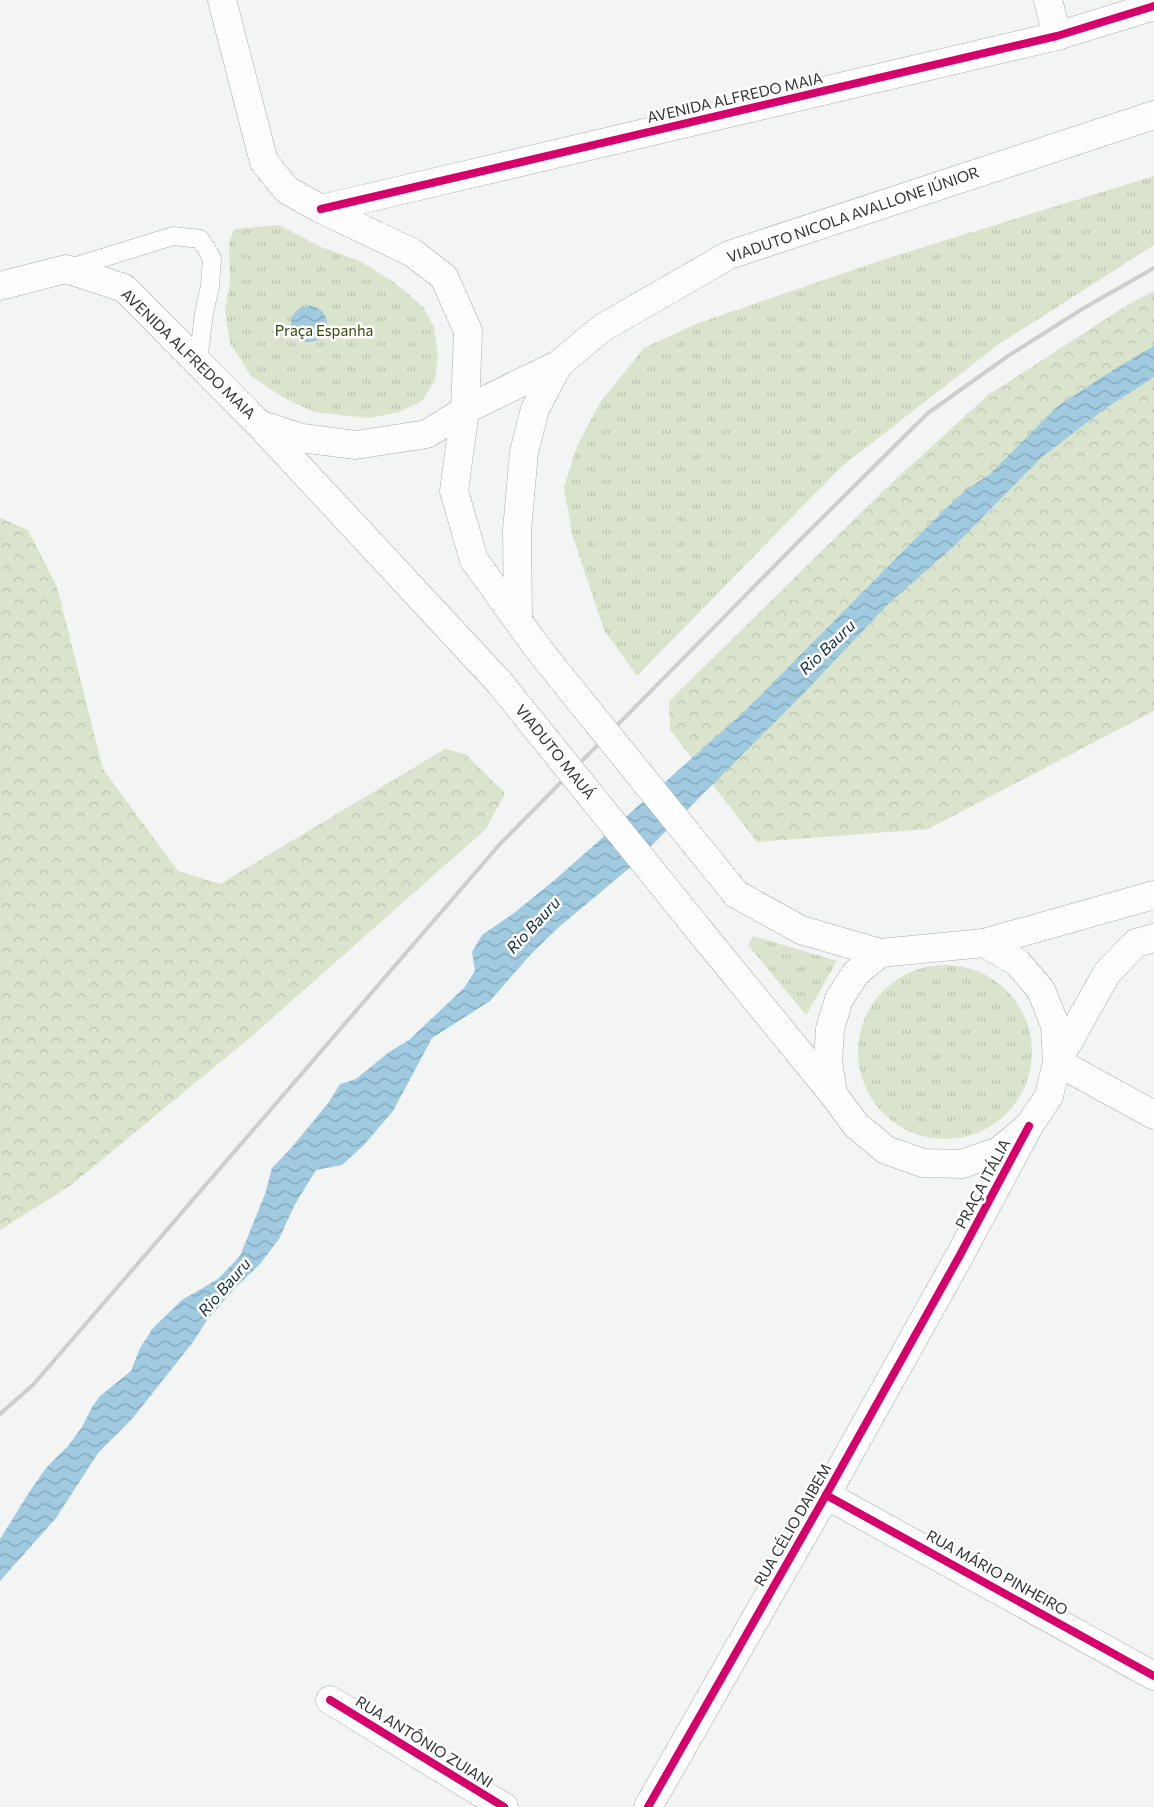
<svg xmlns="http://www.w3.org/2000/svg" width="1154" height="1807" font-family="Commissioner,sans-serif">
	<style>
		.grass { fill: url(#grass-tufts) }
		.forest { fill: url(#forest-crowns) }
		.water { fill: url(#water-waves) }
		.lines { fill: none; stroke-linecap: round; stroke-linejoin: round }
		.service-casing { stroke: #abadac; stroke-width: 19 }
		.minor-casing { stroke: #abadac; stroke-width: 29 }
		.secondary-casing { stroke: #abadac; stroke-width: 29 }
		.service { stroke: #fdfefd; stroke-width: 18 }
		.minor { stroke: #fdfefd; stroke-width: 28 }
		.secondary { stroke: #fdfefd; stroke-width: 28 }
		.rail { stroke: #cdcece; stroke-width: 4 }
		.secondary-bridge-casing { stroke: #abadac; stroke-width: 29; stroke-linecap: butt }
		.secondary-bridge { stroke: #fdfefd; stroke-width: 28 }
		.cycleway-casing { stroke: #fff; stroke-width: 11 }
		.cycleway { stroke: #d6006c; stroke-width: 8 }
		.labels { text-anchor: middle; stroke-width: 5; stroke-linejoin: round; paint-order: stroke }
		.street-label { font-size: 15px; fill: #303232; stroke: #fff }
		.park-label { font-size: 15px; fill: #344505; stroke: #fff }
		.water-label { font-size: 16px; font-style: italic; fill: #122e3d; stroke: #fff }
	</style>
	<defs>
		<pattern id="grass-tufts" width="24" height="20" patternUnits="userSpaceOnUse" patternTransform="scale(1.25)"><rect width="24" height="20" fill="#dae4cc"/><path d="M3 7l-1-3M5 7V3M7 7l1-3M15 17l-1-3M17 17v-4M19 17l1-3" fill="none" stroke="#bbc4b0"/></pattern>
		<pattern id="forest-crowns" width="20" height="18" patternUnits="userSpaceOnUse" patternTransform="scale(1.25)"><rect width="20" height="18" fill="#dae4cc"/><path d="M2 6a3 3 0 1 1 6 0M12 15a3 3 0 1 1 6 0" fill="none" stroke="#bbc4b0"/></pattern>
		<pattern id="water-waves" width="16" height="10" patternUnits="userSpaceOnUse" patternTransform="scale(1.25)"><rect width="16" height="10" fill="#9fcae0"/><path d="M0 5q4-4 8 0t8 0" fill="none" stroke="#82a5b6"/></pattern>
	</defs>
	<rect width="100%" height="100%" fill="#f2f5f4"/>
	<g class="grass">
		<path d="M1154,176V245L999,344L841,467L637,676L604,630L572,534L564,487L577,446L601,401L644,348L696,324L885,259Z"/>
		<path d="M279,225L321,247L360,261L395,283L423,307L434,327L438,355L435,381L422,401L399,412L369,418L314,412L284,398L251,376L230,343L225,311L230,283L229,243L234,229Z"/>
		<path d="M753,936L837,961L806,1015L748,945Z"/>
		<circle cx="945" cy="1052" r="87"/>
	</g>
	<g class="forest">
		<path d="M1154,291V711L928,829L757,842L670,730L669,701L884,490L988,395L1129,304Z"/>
		<path d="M0,518L28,530L57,587L103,769L178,871L220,884L445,749L465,754L505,793L486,829L252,1036L70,1186L0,1230Z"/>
	</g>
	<g class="water">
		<circle cx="309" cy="324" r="18"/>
		<path d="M1154,346V377L1106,408L1043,456L954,546L889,603L804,693L627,870L559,927L531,954L490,1001L432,1038L393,1111L363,1146L342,1165L316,1170L295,1204L279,1239L260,1264L236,1287L207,1320L193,1342L132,1419L98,1453L56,1518L0,1581V1539L30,1491L46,1468L68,1446L82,1427L92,1407L100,1396L131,1371L140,1348L153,1328L182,1300L218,1279L240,1256L265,1194L272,1168L292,1147L329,1102L340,1084L356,1079L389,1052L409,1040L464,988L475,971L472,952L482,935L514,913L557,878L745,711L943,511L966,490L989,475L1058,406L1116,368Z"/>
	</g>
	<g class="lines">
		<g class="service-casing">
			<path id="service" d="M67,269L173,236L200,239L212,258L210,286L204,313L198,362"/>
		</g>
		<g class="minor-casing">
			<g id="minor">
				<path d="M1048,0L1057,36"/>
				<path d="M321,209L1057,36L1154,6"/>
				<path d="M1057,1062L1154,1115"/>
				<path d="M826,1495L1154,1676"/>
				<path d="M330,1700L504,1807"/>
				<path d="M648,1807L826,1495L960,1255L1029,1126"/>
			</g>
		</g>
		<g class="secondary-casing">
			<g id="secondary">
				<path d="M222,0L264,162L287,190L321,209L413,253L444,277L468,331L465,410L454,491L474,560L539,650"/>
				<path d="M0,286L66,269L124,288L259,424L499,682"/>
				<path d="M259,424L302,438L356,445L427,434L465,410L559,364L602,328L729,255L1154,115"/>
				<path d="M518,620L517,530L524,452L535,409L559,364"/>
				<path d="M736,894L801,930L880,953L984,943L1017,962L1041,990L1055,1025L1057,1062L1049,1096L1029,1126L999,1151L962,1164L923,1163L886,1150L856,1125L833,1094L828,1061L830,1029L839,999L856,973L880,953"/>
				<path d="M699,930L833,1094"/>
				<path d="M984,943L1154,895"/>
				<path d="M1057,1062L1107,973L1136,943L1154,938"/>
			</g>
		</g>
		<use href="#service" class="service"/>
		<use href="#minor" class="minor"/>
		<use href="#secondary" class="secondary"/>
		<path class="rail" d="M0,1414L33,1385L500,844L803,537L928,413L1008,356L1084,308L1154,268"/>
		<g class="secondary-bridge-casing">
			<g id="secondary-bridge">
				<path d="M539,650L736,894"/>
				<path d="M499,682L699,930"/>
			</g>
		</g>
		<use href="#secondary-bridge" class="secondary-bridge"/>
		<g class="cycleway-casing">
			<g id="cycleway">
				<path d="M321,209L1057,36L1154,6"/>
				<path d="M826,1495L1154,1676"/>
				<path d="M330,1700L504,1807"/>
				<path d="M648,1807L826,1495L960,1255L1029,1126"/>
			</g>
		</g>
		<use href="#cycleway" class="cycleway"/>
	</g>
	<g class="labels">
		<g class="street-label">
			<text transform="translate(735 98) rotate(-13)" y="5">AVENIDA ALFREDO MAIA</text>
			<text transform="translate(853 215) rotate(-19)" y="5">VIADUTO NICOLA AVALLONE JÚNIOR</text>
			<text transform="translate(188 354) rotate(44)" y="5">AVENIDA ALFREDO MAIA</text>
			<text transform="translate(555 752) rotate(51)" y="5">VIADUTO MAUÁ</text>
			<text transform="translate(983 1184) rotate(-62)" y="5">PRAÇA ITÁLIA</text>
			<text transform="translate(793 1525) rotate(-60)" y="5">RUA CÉLIO DAIBEM</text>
			<text transform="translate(997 1573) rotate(29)" y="5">RUA MÁRIO PINHEIRO</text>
			<text transform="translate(424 1742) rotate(32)" y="5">RUA ANTÔNIO ZUIANI</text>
		</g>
		<g class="park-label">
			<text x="324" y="336">Praça Espanha</text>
		</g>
		<g class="water-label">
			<text transform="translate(827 647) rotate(-44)" y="6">Rio Bauru</text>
			<text transform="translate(533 925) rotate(-47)" y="6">Rio Bauru</text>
			<text transform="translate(224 1287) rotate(-49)" y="6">Rio Bauru</text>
		</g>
	</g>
</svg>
